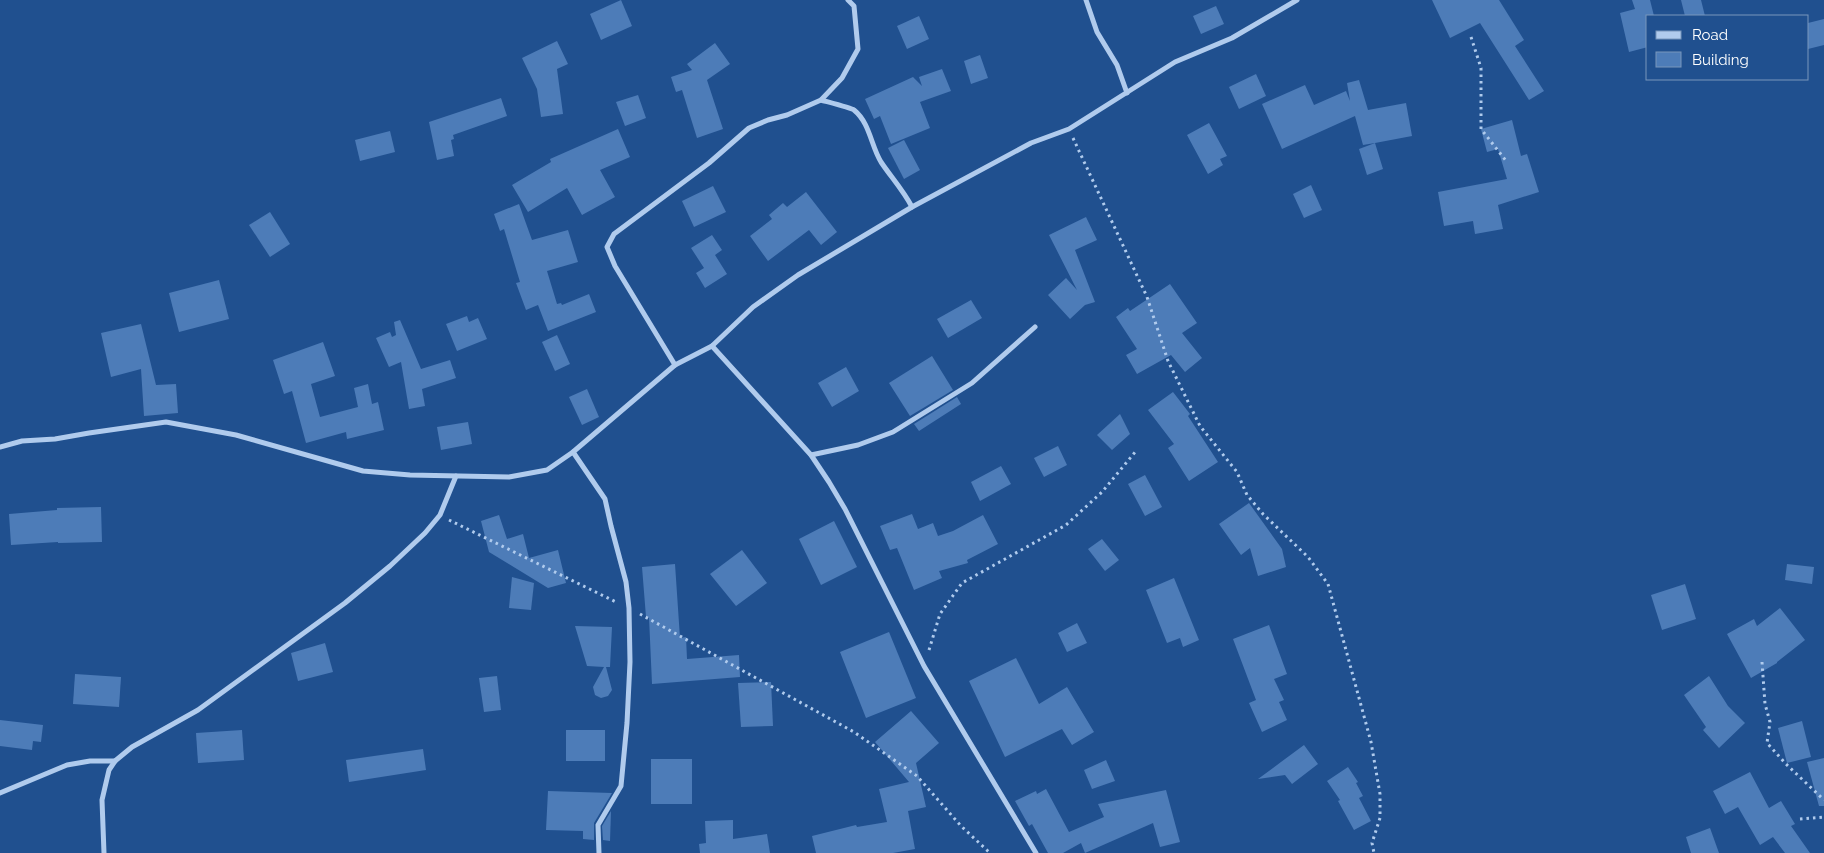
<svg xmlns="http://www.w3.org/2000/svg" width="1824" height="853" font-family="Raleway,sans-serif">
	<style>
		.building { fill: #4d7cb8 }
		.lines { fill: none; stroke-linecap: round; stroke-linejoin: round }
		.path { stroke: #b0cbed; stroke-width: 3; stroke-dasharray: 2.5 4; stroke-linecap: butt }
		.minor { stroke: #b0cbed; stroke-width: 5 }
	</style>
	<rect width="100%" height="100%" fill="#20508f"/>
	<g class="building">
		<path d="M621,0L632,26L601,40L590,14Z"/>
		<path d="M1432,0H1499L1524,40L1515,46L1544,91L1529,100L1480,23L1450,38Z"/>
		<path d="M1632,0H1650L1654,16H1648V47L1629,52L1620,13L1635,9Z"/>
		<path d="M1681,0H1701L1705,16H1685Z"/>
		<path d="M1216,6L1224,24L1201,34L1193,16Z"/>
		<path d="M919,16L929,39L907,49L897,26Z"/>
		<path d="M1824,19V45L1808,49V23Z"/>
		<path d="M557,41L568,64L557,69L563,114L541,117L537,89L522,58Z"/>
		<path d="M715,43L730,64L707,80L723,129L697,138L682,90L676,92L671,77L692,70L687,64Z"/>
		<path d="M980,55L988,78L971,84L964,61Z"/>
		<path d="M942,69L951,91L920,102L930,128L891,144L880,116L874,119L865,99L913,77L922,86L919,77Z"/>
		<path d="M1256,74L1266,96L1239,109L1229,87Z"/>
		<path d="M1359,80L1368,110L1406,103L1412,136L1375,143L1383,169L1367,175L1359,149L1375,143L1363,145L1355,116L1282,149L1262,104L1305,85L1314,105L1346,91L1350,101L1347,83Z"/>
		<path d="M638,95L646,118L625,126L616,102Z"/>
		<path d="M501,98L507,116L453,135L454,139L451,140L454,156L437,160L429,122Z"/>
		<path d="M1512,120L1521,156L1527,154L1539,192L1498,205L1503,229L1475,234L1473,221L1444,226L1438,192L1507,179L1498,149L1487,152L1481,129Z"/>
		<path d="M1209,123L1227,156L1220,159L1223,165L1208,174L1187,135Z"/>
		<path d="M618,129L630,157L600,170L615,197L582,215L567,188L528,212L512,185L551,162L550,159Z"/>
		<path d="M390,131L395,152L360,161L355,140Z"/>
		<path d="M904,140L920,170L904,179L888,148Z"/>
		<path d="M1311,185L1322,210L1304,218L1293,194Z"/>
		<path d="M713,186L726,212L694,227L682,201Z"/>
		<path d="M806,192L837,232L821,245L809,230L768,261L750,236L772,219L769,215L783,203L787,207Z"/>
		<path d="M519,204L532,240L568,230L578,262L547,271L557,304L561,303L562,305L589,294L596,312L548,331L538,305L526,310L516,283L520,282L504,229L500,231L494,214Z"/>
		<path d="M270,212L290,244L270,257L249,225Z"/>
		<path d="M1086,217L1097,240L1075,250L1095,302L1085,305L1070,319L1048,295L1066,278L1077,290L1049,235Z"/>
		<path d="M712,235L722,250L715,255L727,274L705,288L696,273L704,268L691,248Z"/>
		<path d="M219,280L229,319L179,332L169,293Z"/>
		<path d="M1170,284L1197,323L1182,333L1202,358L1185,372L1171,355L1137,374L1126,355L1137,349L1116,317L1128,308L1130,311Z"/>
		<path d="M971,300L982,318L948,338L937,319Z"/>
		<path d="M467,316L469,322L478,318L487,339L457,351L446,324Z"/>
		<path d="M400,320L421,369L450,360L456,378L422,389L425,406L409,409L401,362L389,367L376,338L390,332L392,337L396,335L394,322Z"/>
		<path d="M141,324L156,385L176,384L178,413L144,416L141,369L111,377L101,333Z"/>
		<path d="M557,335L570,364L555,371L542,342Z"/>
		<path d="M323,342L335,376L311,384L320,417L358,407L354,388L368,384L372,404L378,402L384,430L347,439L346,432L306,443L292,391L284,394L273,360Z"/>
		<path d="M932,356L953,390L910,416L889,383Z"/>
		<path d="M846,367L859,391L832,407L818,383Z"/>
		<path d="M587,389L599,417L582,425L569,397Z"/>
		<path d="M1173,392L1190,414L1188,416L1218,462L1189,481L1168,448L1174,444L1148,410Z"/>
		<path d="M957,397L961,404L919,431L914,424Z"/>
		<path d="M1120,414L1130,434L1112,450L1097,435Z"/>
		<path d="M468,422L472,444L441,450L437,427Z"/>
		<path d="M1058,446L1067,465L1044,477L1034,458Z"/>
		<path d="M1001,466L1011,484L980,501L971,482Z"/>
		<path d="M1145,475L1162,507L1145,516L1128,484Z"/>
		<path d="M1249,503L1282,549L1286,567L1258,576L1250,548L1241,555L1219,524Z"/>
		<path d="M101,507L102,542L58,543V542L11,545L9,514L57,510V508Z"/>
		<path d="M912,514L918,529L933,523L938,536L953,531L983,515L998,544L967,560L968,563L939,571L942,578L914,590L897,548L890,550L880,526Z"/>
		<path d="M499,515L507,539L523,534L529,558L558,550L566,583L548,588L489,552L481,521Z"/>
		<path d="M834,521L857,567L821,585L799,539Z"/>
		<path d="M1102,539L1119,560L1105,571L1088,549Z"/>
		<path d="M742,550L767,583L736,606L710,574Z"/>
		<path d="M675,564L680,638L686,637L687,659L739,655L740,677L652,684L649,617H646L642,567Z"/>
		<path d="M1787,564L1814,567L1812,584L1785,580Z"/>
		<path d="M512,577L534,583L531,610L509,608Z"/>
		<path d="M1174,578L1199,640L1183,647L1180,638L1167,643L1146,590Z"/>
		<path d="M1685,584L1696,619L1662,630L1651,595Z"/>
		<path d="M1780,608L1805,640L1777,662V663L1751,678L1727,634L1754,619L1757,626Z"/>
		<path d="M1077,623L1087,643L1067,652L1058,633Z"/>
		<path d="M1269,625L1287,674L1274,679L1284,700L1279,702L1287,720L1262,732L1249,703L1256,700L1233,639Z"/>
		<path d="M575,626L612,627L610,667H606L612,690L608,696L601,698L595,695L593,687L604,667L587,666Z"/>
		<path d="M889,632L916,698L866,718L840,652Z"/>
		<path d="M325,643L333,672L298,681L291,653Z"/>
		<path d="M1016,658L1039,704L1067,687L1094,732L1072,745L1062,729L1005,757L969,681Z"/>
		<path d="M75,674L121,677L119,707L73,704Z"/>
		<path d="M497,676L501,710L484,712L479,678Z"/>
		<path d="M1709,676L1728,706L1745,723L1719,748L1703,730L1706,727L1684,695Z"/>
		<path d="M771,682L773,726L741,727L738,683Z"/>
		<path d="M911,711L939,743L916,763L926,807L908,811L915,849L893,853H816L812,836L856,825L857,827L887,822L879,789L909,782L875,742Z"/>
		<path d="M0,720L43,725L41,742L33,741L32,750L0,746Z"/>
		<path d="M1802,721L1811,757L1787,763L1778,728Z"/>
		<path d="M242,730L244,760L198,763L196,733Z"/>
		<rect x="566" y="730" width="39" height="31"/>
		<path d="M1304,745L1318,764L1292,784L1285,775L1258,779Z"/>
		<path d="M423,749L426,770L349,782L346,760Z"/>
		<path d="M1824,758V806H1819L1807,762Z"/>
		<rect x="651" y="759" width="41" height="45"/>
		<path d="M1106,760L1115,781L1092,789L1084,770Z"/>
		<path d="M1348,767L1358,782L1356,783L1363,796L1359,798L1371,821L1354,830L1338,801L1340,800L1327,781Z"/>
		<path d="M1750,772L1769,808L1781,801L1795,824L1791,826L1810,853H1785L1773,837L1760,845L1738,807L1725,814L1713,791Z"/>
		<path d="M1046,789L1069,832L1104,817L1098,804L1166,790L1180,842L1160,847L1153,823L1085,853L1081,843L1063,853H1048L1032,824L1029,826L1015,801L1036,791L1037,794Z"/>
		<path d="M548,791L612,793L594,823V840L583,839V831L546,830Z"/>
		<path d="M611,811L610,841L603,840L602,826Z"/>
		<path d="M733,820V839L767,834L770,853H700L699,844L706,843L705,821Z"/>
		<path d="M1710,828L1719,853H1691L1686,837Z"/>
	</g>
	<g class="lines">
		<g class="path">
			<path d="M1471,37L1481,68V129L1507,162"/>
			<path d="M1073,138L1147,297L1168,361L1200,426L1237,472L1247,495L1263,514L1308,557L1328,584L1371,742L1380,794V818L1372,843L1374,853"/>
			<path d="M449,520L616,602"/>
			<path d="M640,614L854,732L917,776L961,826L990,853"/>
			<path d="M929,650L940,614L962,583L1066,525L1102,492L1136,451"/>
			<path d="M1762,662L1765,704L1770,722L1767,743L1786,764L1824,800"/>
			<path d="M1800,819L1824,817"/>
		</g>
		<g class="minor">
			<path d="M1086,0L1097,32L1117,65L1127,93"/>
			<path d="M821,100C828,102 851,108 854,110C870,123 871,146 881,162C891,177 903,190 912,207"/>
			<path d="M712,346L811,455L829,482L845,509L924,666L1036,853"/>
			<path d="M675,365L615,266L607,247L614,234L709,163L749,128L768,120L787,115L821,100L842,78L858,49L854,6L848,0"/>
			<path d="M0,447L22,441L55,439L89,433L166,422L236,435L363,471L410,475L509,477L547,470L573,452L675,365L712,346L753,307L798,275L912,207L1031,143L1069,129L1175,62L1232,38L1297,0"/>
			<path d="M573,452L605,499L611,526L626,582L629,608L630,662L627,723L621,786L598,825L599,853"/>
			<path d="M811,455L858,445L893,432L972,383L1035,327"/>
			<path d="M0,793L67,765L90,761H115"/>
			<path d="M104,853L102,800L109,770L115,761L132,747L198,710L345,603L390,566L425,533L440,515L456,476"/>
		</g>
	</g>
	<rect x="1646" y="15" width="162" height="65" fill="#20508f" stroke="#7996bc"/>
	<rect x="1656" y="31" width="25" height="8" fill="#b0cbed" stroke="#7996bc"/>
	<text x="1692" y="40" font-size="15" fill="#ffffff">Road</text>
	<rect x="1656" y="52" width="25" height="15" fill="#4d7cb8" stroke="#7996bc"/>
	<text x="1692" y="65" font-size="15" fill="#ffffff">Building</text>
</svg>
